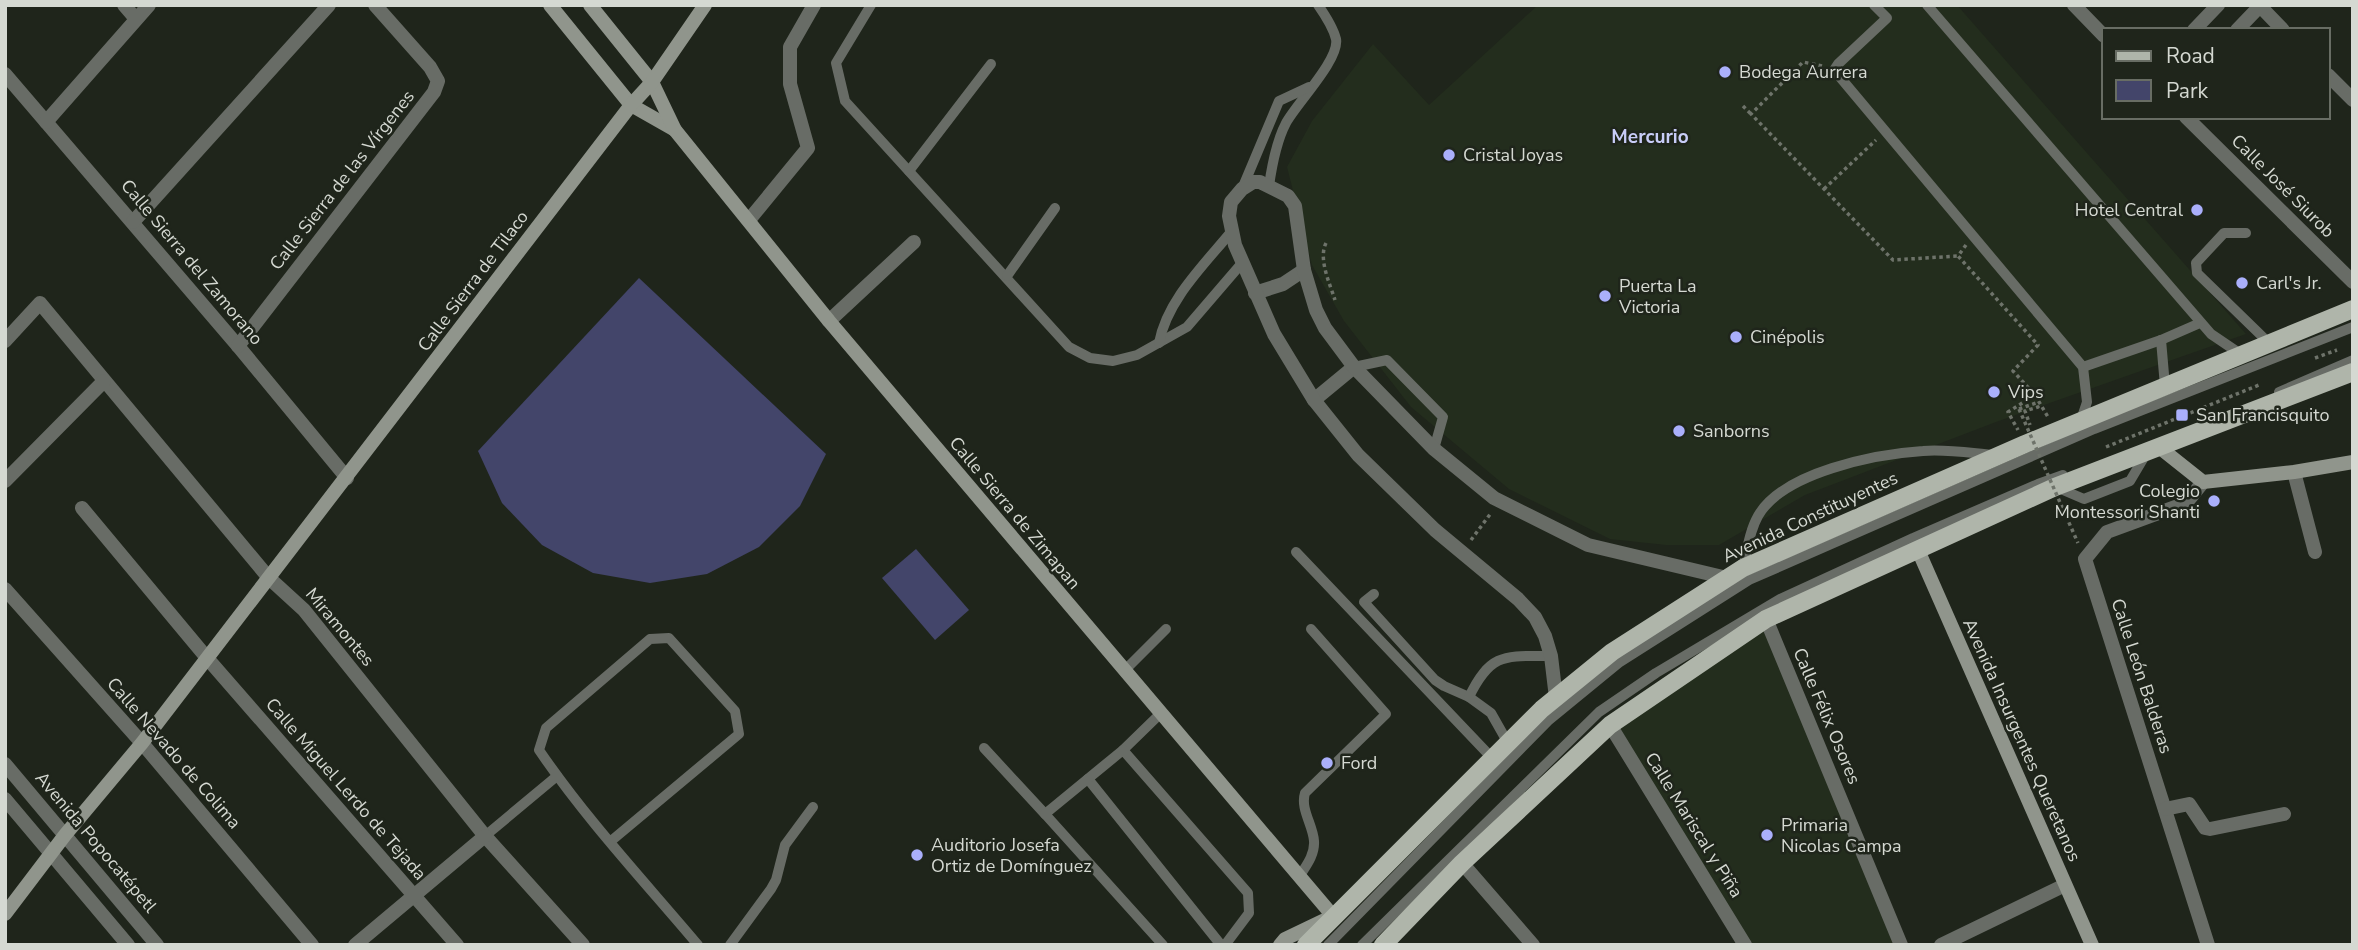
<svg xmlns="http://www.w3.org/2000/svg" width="2358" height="950" font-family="'Nunito Sans',sans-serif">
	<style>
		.built { fill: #232d1d }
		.green { fill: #43456a }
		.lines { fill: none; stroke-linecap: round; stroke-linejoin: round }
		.path { stroke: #6e736a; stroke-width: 3.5; stroke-dasharray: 3.5 3.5; stroke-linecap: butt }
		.lane { stroke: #686c66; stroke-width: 10 }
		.street { stroke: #686c66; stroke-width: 14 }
		.secondary { stroke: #90958c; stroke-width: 14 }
		.primary { stroke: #afb5aa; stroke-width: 18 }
		.path-bridge { stroke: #6e736a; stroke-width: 3.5; stroke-dasharray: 3.5 3.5; stroke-linecap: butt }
		.poi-dot { fill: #aaaffb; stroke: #1f251b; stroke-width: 2.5 }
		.labels { text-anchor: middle; stroke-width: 5; stroke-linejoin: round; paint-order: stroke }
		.poi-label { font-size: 18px; fill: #d5d9d2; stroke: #1f251b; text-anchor: start }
		.street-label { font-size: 18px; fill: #d5d9d2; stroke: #1f251b }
		.neighbourhood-label { font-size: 19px; font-weight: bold; fill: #c8ccf7; stroke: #1f251b }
	</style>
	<rect width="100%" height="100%" fill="#1f251b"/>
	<g class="built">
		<path d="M1538,5H1957L2246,334L1996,422L1805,495L1719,545H1666L1610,539L1509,489L1411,407L1344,321L1312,265L1287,167L1312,121L1373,44L1429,105Z"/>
		<path d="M1766,619L1901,945H1745L1610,725Z"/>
	</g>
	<g class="green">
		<path d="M639,278L826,454L800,506L759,547L707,574L650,583L593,573L542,545L502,503L478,451Z"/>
		<path d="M916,549L969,610L935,640L882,578Z"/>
	</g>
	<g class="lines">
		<g class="path">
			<path d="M1822,66L1803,62L1751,114L1893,260L1958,256"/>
			<path d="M1743,106L1751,114"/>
			<path d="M1824,189L1876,140"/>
			<path d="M1326,243C1318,259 1330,284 1335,300"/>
			<path d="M1966,245L1958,256L2038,345L2013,371L2035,395L2008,412L2018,430"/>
			<path d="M2315,358L2337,350"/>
			<path d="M2035,395L2048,417"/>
			<path d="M2019,409L2036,403L2038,407L2025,411L2030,425"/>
			<path d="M2106,447L2259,385"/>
			<path d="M2066,516L2078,543"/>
			<path d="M1471,540L1491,513"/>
		</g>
		<g class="lane">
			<path d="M871,5L836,63L845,101L1069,347L1090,358L1113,361L1137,355L1187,327L1242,263"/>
			<path d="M1874,5L1887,18L1838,64L1834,70L2083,367L2087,402L2081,420"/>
			<path d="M1927,5L2211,334L2242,355"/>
			<path d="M909,171L991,64"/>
			<path d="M1269,186C1272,165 1276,142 1286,123C1297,103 1340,59 1336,39C1333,27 1325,15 1318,5"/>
			<path d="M1242,189L1279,101L1309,87"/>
			<path d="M2246,233H2224L2196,263L2197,273L2270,344"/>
			<path d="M1007,276L1055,208"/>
			<path d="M2161,340L2165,386"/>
			<path d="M1159,343C1167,300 1204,265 1231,232"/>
			<path d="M1354,367L1387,360L1443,417L1434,449"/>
			<path d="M2083,367L2161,340L2200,323"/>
			<path d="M2279,392L2353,360"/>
			<path d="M2056,487L2084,499L2130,481L2146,454"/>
			<path d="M1296,552L1492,758"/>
			<path d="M1743,568C1747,551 1749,532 1758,516C1783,472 1876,454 1923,451C1946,449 1970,453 1993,455"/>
			<path d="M1374,594L1364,602L1435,680L1444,686L1469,697"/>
			<path d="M1124,671L1166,629"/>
			<path d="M1508,743L1491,713L1469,697C1491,652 1505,656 1551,656"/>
			<path d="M984,748L1045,814"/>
			<path d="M1123,750L1160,714"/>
			<path d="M1088,779L1221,945"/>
			<path d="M485,836L557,776"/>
			<path d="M611,841L739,734L735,711L669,638L650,639L546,728L539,750C586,819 644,881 698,945"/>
			<path d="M1299,877C1306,866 1315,855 1314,841C1313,825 1300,809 1305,793L1386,714L1311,629"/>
			<path d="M730,945L771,889L776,880L785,845L813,807"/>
			<path d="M1163,945L1045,814L1123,750L1248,893L1249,913L1225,945"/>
			<path d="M1328,945L1548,721L1620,662L1749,580L2094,429L2353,327"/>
			<path d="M1362,945L1599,712L1656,673L1780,599L1913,538L2038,484L2063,475"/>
		</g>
		<g class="street">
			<path d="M124,5L136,19"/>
			<path d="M2074,5L2104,36"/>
			<path d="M2259,5L2283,30"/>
			<path d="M2194,30L2218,5"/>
			<path d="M2237,30L2261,5"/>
			<path d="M5,74L238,346L347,478"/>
			<path d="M2328,75L2353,100"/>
			<path d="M2186,117L2353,282"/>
			<path d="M46,122L149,5"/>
			<path d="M749,220L808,148L790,84V47L814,5"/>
			<path d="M133,222L329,5"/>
			<path d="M1255,293L1283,284L1304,270"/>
			<path d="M829,321L914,242"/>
			<path d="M5,341L40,303L269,578L304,610L485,836L583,945"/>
			<path d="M238,346L434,92L438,81L430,67L375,5"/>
			<path d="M1314,400L1354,367"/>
			<path d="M2294,472L2315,552"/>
			<path d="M5,481L104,381"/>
			<path d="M2203,482L2186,503L2107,532L2085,559L2208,945"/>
			<path d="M82,508L207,658L457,945"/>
			<path d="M5,589L142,743L312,945"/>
			<path d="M1766,619L1901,945"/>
			<path d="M1556,698L1551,656L1545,636L1535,617L1518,599L1435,530L1358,455L1314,400L1274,334L1235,245L1229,216L1231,202L1242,189L1253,182H1260L1288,196L1295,206L1304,270L1316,310L1325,328L1354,367L1434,449L1494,498L1588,545L1727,578"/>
			<path d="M1610,725L1745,945"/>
			<path d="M5,764L157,945"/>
			<path d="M5,799L128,945"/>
			<path d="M2165,809L2189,804L2205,828L2210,829L2284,814"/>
			<path d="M1462,863L1533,945"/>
			<path d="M355,945L485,836"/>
			<path d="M1941,945L2065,885"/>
		</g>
		<g class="secondary">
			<path d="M550,5L631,105L675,130"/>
			<path d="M590,5L652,82L675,130L829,321L1333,916L1285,939L1280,945"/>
			<path d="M2159,447L2203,482L2294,472L2353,462"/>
			<path d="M1918,550L2092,945"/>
			<path d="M5,914L65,835L142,743L631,105L652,82L705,5"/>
		</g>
		<g class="primary">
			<path d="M1306,945L1542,709L1612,652L1743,568L2025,444L2353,309"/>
			<path d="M1383,945L1462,863L1610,725L1766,619L2055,487L2353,372"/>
		</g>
		<path class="path-bridge" d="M2019,409L2066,516"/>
	</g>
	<g class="poi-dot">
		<circle cx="1725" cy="72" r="7"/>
		<circle cx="1449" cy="155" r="7"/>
		<circle cx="2197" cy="210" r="7"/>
		<circle cx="2242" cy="283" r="7"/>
		<circle cx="1605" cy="296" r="7"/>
		<circle cx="1736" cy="337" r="7"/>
		<circle cx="1994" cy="392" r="7"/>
		<rect x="2175" y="408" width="14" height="14" rx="3.5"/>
		<circle cx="1679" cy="431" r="7"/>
		<circle cx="2214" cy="501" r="7"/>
		<circle cx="1327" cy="763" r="7"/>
		<circle cx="1767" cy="835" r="7"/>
		<circle cx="917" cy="855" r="7"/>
	</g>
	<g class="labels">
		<g class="poi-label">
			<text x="1739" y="78">Bodega Aurrera</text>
			<text x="1463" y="161">Cristal Joyas</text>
			<text x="2183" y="216" text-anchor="end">Hotel Central</text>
			<text x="2256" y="289">Carl's Jr.</text>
			<text x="1619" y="292">Puerta La<tspan x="1619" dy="21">Victoria</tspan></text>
			<text x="1750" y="343">Cinépolis</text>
			<text x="2008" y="398">Vips</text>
			<text x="2196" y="421">San Francisquito</text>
			<text x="1693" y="437">Sanborns</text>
			<text x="2200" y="497" text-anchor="end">Colegio<tspan x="2200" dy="21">Montessori Shanti</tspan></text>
			<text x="1341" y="769">Ford</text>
			<text x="1781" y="831">Primaria<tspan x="1781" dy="21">Nicolas Campa</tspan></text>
			<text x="931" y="851">Auditorio Josefa<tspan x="931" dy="21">Ortiz de Domínguez</tspan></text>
		</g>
		<g class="street-label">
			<text transform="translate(342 180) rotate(-52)" y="6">Calle Sierra de las Vírgenes</text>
			<text transform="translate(2283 186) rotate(45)" y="6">Calle José Siurob</text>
			<text transform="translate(192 262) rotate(50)" y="6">Calle Sierra del Zamorano</text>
			<text transform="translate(473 281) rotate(-53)" y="6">Calle Sierra de Tilaco</text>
			<text transform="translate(1015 513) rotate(50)" y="6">Calle Sierra de Zimapan</text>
			<text transform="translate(1810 517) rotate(-25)" y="6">Avenida Constituyentes</text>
			<text transform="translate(340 627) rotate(50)" y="6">Miramontes</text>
			<text transform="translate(2142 676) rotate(72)" y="6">Calle León Balderas</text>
			<text transform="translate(1827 716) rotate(67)" y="6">Calle Félix Osores</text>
			<text transform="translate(2022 740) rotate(66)" y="6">Avenida Insurgentes Queretanos</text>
			<text transform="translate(174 753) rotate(49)" y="6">Calle Nevado de Colima</text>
			<text transform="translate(346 789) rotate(49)" y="6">Calle Miguel Lerdo de Tejada</text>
			<text transform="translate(1694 825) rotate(58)" y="6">Calle Mariscal y Piña</text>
			<text transform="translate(96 842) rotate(50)" y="6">Avenida Popocatépetl</text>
		</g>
		<g class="neighbourhood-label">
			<text x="1650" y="143">Mercurio</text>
		</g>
	</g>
	<rect width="2358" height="950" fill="none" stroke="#d5d9d2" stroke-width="14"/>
	<rect x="2102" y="28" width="228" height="91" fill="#1f251b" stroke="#686d64" stroke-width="2"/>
	<rect x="2116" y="51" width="35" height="10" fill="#afb5aa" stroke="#686d64" stroke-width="2"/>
	<text x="2166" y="63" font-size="21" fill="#d5d9d2">Road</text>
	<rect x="2116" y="80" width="35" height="21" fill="#43456a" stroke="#686d64" stroke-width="2"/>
	<text x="2166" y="98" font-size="21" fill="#d5d9d2">Park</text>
</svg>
